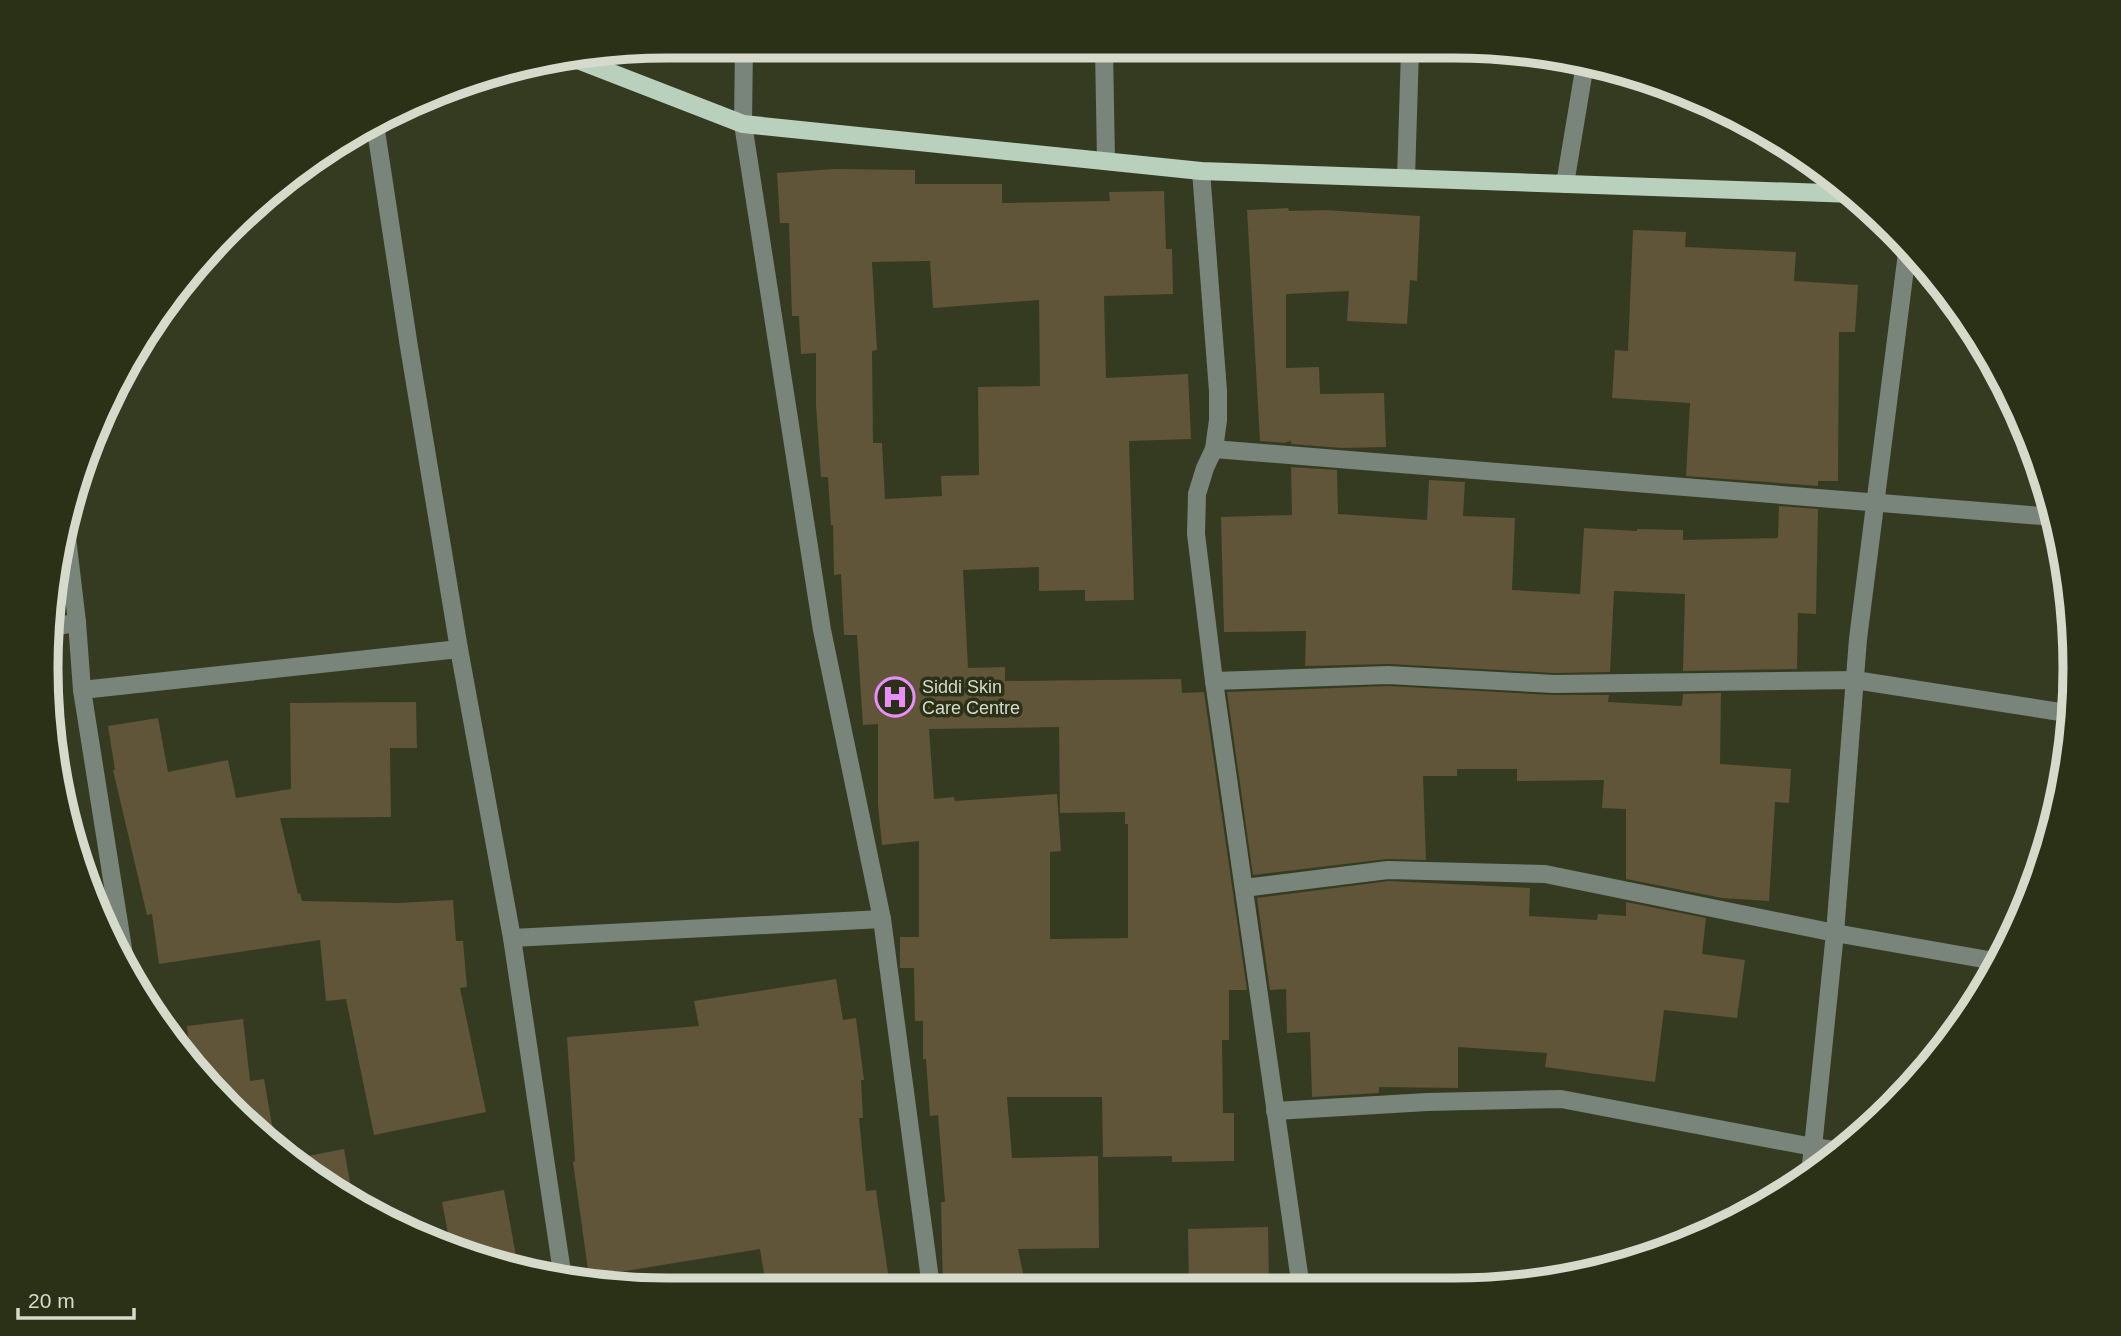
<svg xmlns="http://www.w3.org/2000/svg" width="2121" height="1336" font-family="Arial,sans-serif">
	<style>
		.building { fill: #605439; fill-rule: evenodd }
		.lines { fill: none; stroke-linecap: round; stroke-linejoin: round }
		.minor { stroke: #79847b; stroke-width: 18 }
		.major { stroke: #b9d0bd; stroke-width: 18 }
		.labels { text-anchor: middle; stroke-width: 7; stroke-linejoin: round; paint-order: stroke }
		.poi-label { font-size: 18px; fill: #d6daca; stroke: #2b3117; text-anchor: start }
		.rim { fill: none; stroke: #d6daca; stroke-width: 9 }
	</style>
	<rect width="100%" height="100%" fill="#353b21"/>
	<g class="building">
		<path d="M835,169L915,170V184H1002V203L1110,201L1109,192L1164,191L1166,249H1172L1173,294L1104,296L1106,378L1188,374L1191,439L1129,441L1134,600L1085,601V590L1039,591V567L963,570L968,668L1005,667V681L1181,679L1182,693L1204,692L1247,990H1229V1040H1222L1223,1113H1234V1161L1172,1162V1156L1103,1157L1102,1097H1007L1012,1158L1098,1156L1099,1248L1018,1249L1026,1287H943L941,1202H945L938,1115L930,1116L926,1059H923V1021H915L914,968H900V937H919V841L882,845L878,805V724L863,725L857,635H844L841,574L834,575L833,525H831L828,477H821L816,405V353L801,354L799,316H792L789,223H780L777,173ZM930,261L933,308L1039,300L1040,386L978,387L979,475L941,476L942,496L885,499L882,443H873L872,351L877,350L872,262ZM1059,727L1060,813L1125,812V824H1128V938L1050,939V852L1061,851L1057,794L955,801L954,797L934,799L929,729Z"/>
		<path d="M1288,208L1289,211L1324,210L1420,216L1417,281L1410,280L1407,324L1347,321L1349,291L1286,294V368L1319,367L1320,394L1384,393L1386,447L1342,448L1291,444V441L1286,442V443L1260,441L1247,210Z"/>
		<path d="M1633,230L1686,232L1685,247L1796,252L1794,281L1858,285L1855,332H1839L1838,481H1818V486L1686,476L1690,403L1612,398L1615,350L1628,351Z"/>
		<path d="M1291,467L1337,470L1338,514L1427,520L1429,480L1465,482L1463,516L1515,518L1512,590L1580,594L1584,528L1637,531V529L1683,530V540L1778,538L1779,506L1818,509L1816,614L1798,613L1797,669L1683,671L1685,594L1614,591L1610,672L1554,673L1389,664L1305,666L1306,631L1224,632L1221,517L1292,515Z"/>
		<path d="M1388,686L1553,695H1609L1608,702L1682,706L1683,694L1721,693L1720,764L1791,769L1789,803L1775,802L1769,901L1722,898L1626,879V809L1602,808L1604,780L1517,781V769H1457V776H1423L1426,860L1387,859L1253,875L1227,692Z"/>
		<path d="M416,702L417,748H390L391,817L280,818L298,894L300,893L302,901L399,903L453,900L456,941H463L467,987L460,988L486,1112L374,1135L346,999L326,1001L320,940L159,964L152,914L147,915L113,770H115L108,726L158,718L168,772L228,760L236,798L291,789L290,703Z"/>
		<path d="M1389,881L1530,888L1529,916L1597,920L1598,914L1626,916V902L1706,918L1702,954L1745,960L1737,1018L1664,1010L1655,1082L1545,1067L1547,1053L1458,1047V1088L1379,1087V1093L1312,1097L1310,1032L1287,1033L1286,989L1270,990L1257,898Z"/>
		<path d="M836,979L843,1020L856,1018L864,1080H861L863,1118H859L866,1191L876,1190L890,1287L766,1286L760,1249L589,1277L573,1162L575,1161L567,1037L699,1026L694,1001Z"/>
		<path d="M243,1019L250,1081L264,1079L276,1148L190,1056L187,1026Z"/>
		<path d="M344,1149L353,1199L287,1160Z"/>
		<path d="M504,1190L518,1267L451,1249L442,1202Z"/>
		<path d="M1268,1227L1269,1288H1189L1188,1229Z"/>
	</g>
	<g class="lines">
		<g class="minor">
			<path d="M744,46L743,124L822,630L882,919L931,1287"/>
			<path d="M1104,48L1106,161"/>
			<path d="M375,124L409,347L459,649L512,938L563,1279"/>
			<path d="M1201,171L1218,391V420L1214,449L1205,468L1197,494L1196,534L1214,681L1301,1288"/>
			<path d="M1406,178L1410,50"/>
			<path d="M1565,184L1585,64"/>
			<path d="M1214,449L2054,517"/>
			<path d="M66,529L77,622L82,690L124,955"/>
			<path d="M47,629L77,622"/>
			<path d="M1214,681L1388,675L1554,684L1855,680L2073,714"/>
			<path d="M82,690L459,649"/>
			<path d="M1244,888L1388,870L1545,874L1835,933L2000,962"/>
			<path d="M512,938L882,919"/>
			<path d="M1275,1111L1427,1102L1561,1099L1813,1147L1810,1172"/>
			<path d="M1841,1151L1813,1147L1835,933L1858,639L1908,245"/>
		</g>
		<path class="major" d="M578,60L743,124L1201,171L1853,194"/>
	</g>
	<defs>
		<g id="hospital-ring" transform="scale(2.0125)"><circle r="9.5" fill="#2b3117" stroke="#e88eff" stroke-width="1.5"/><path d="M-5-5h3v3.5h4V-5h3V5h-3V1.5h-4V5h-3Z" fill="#e88eff"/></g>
	</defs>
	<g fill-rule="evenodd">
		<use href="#hospital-ring" x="895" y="697"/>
	</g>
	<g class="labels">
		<g class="poi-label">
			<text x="922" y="693">Siddi Skin<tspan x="922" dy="21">Care Centre</tspan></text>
		</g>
	</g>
	<path d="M0 0H2121V1336H0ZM668 58H1453A610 610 0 0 1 2063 668V668A610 610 0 0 1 1453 1278H668A610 610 0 0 1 58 668V668A610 610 0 0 1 668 58Z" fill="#2b3117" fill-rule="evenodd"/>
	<path class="rim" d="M668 58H1453A610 610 0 0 1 2063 668V668A610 610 0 0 1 1453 1278H668A610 610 0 0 1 58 668V668A610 610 0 0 1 668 58Z"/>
	<path d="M18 1308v10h116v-10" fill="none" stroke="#d6daca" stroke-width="3.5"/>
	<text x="28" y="1308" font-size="21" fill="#d6daca" stroke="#2b3117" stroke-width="5" paint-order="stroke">20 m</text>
</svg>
